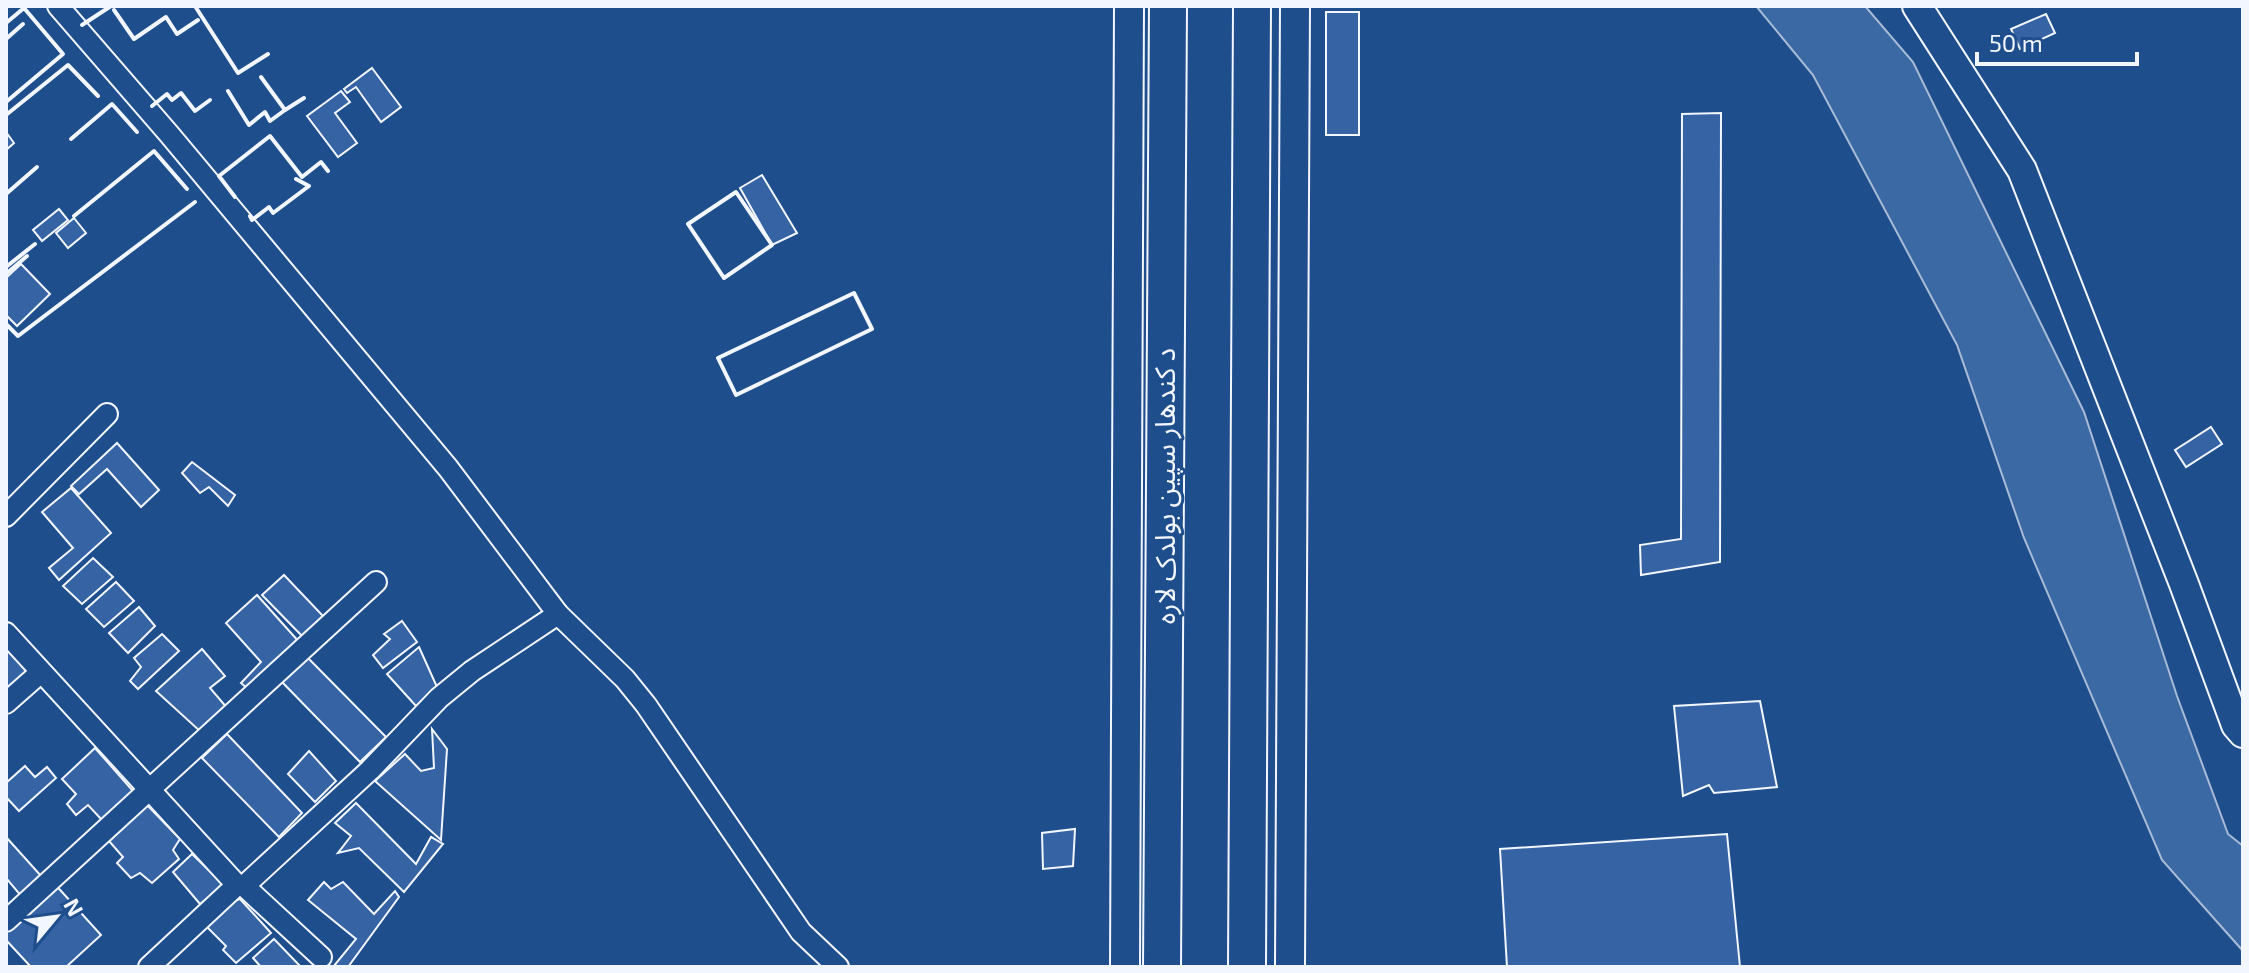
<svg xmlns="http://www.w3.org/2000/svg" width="2249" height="973" font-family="'Exo 2','Noto Sans Arabic',sans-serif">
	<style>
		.water { fill: #3b69a3; stroke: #a8bbd7; stroke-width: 2 }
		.building { fill: #3563a3; stroke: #f2f6ff; stroke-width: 2 }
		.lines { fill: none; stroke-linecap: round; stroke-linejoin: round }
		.street-casing { stroke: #f2f6ff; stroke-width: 24 }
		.secondary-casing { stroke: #f2f6ff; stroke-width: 32 }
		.highway-casing { stroke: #f2f6ff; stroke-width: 40 }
		.street { stroke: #1f4e8c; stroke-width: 20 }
		.secondary { stroke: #1f4e8c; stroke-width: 28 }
		.highway { stroke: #1f4e8c; stroke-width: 36 }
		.wall { stroke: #f2f6ff; stroke-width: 4 }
		.labels { text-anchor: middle; stroke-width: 6; stroke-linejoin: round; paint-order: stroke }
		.street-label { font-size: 28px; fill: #f2f6ff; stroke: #1f4e8c }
	</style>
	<rect width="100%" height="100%" fill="#1f4e8c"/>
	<path class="water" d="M1756,6H1865L1913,62L2084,412L2177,696L2228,834L2243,846V951L2162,860L2024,538L1957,345L1813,75Z"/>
	<g class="building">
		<rect x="1326" y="12" width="33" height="123"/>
		<path d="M2046,14L2055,33L2020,49L2011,29Z"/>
		<path d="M372,68L401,107L381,122L356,87L347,93L344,89Z"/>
		<path d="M341,91L350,102L335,113L357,143L338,157L307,116Z"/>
		<path d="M1721,113L1720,562L1641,575L1640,545L1681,539L1682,114Z"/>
		<path d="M6,132L14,143L6,150Z"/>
		<path d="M762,175L797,233L772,245L740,188Z"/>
		<path d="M59,209L68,220L42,241L33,230Z"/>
		<path d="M74,218L86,233L68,248L56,233Z"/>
		<path d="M21,264L50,294L17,326L6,315V278Z"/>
		<path d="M2211,427L2222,444L2186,467L2175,450Z"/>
		<path d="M117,443L159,490L141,507L107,469L79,494L71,486Z"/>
		<path d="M192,462L235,495L228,506L209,487L200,493L182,473Z"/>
		<path d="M71,488L111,533L59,580L49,568L73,548L42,512Z"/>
		<path d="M93,558L113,577L82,604L63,586Z"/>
		<path d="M284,575L323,616L303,637L262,595Z"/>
		<path d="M116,582L134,601L104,627L86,609Z"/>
		<path d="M257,595L300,643L249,690L241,683L261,662L226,623Z"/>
		<path d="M139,607L155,626L128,653L109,633Z"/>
		<path d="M402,621L417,642L383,668L373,655L390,639L384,634Z"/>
		<path d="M162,634L179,651L138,689L130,681L141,667L134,658Z"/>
		<path d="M419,647L437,687L416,706L387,674Z"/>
		<path d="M6,648L30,675L6,696Z"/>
		<path d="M202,649L225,676L210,688L228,709L202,733L156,691Z"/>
		<path d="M308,658L386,737L360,762L281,681Z"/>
		<path d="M1760,701L1777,787L1714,793L1709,785L1683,796L1674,706Z"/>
		<path d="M432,729L447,749L441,840L375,781L405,754L421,771L434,768Z"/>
		<path d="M227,734L302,813L279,837L202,758Z"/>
		<path d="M95,748L133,791L102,820L88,805L76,815L67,804L76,794L62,779Z"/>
		<path d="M309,751L336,781L315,802L288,774Z"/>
		<path d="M25,766L35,777L47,767L56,778L19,811L6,797V783Z"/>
		<path d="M356,803L416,864L431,837L443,844L404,892L359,848L338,853L351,836L335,823Z"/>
		<path d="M147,805L180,839L173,850L179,859L152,883L140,873L131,878L117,863L123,857L109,841Z"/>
		<path d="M1075,829L1073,866L1043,869L1042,833Z"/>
		<path d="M1727,834L1740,967H1507L1500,849Z"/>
		<path d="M6,837L42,877L22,897L6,878Z"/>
		<path d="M192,854L224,885L200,904L173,872Z"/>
		<path d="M52,881L101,935L66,967H31L6,940V924Z"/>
		<path d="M324,882L331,889L343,882L374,914L395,891L399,897L348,967H333L356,939L308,900Z"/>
		<path d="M240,899L271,933L236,963L223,950L226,946L206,926L228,903Z"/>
		<path d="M274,939L301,967H261L253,958Z"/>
	</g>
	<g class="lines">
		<g class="street-casing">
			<g id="street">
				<path d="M58,6L169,134L448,468L558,614L625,679L646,705L801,932L838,967"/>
				<path d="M6,516L107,414"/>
				<path d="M6,633L237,885L244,886L321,957"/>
				<path d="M6,703L40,673"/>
				<path d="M244,886L370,770L439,698L472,671L558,614"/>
				<path d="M6,921L376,582"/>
				<path d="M149,967L237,885"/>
			</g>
		</g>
		<g class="secondary-casing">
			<g id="secondary">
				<path d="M1917,6L2022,170L2184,584L2236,725L2243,733"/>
				<path d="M1125,967L1129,6"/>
				<path d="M1290,967L1295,6"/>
			</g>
		</g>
		<g class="highway-casing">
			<g id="highway">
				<path d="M1162,967L1168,6"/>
				<path d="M1247,967L1252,6"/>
			</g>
		</g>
		<use href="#street" class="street"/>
		<use href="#secondary" class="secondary"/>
		<use href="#highway" class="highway"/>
		<g class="wall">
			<path d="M195,6L238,73L268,54"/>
			<path d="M114,10L134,39L166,17L177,34L198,20"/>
			<path d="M6,23L24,8L63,54L6,102"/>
			<path d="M82,25L111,6"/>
			<path d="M6,39L23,24"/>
			<path d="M228,91L249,125L265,112L270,121L285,110L261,77"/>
			<path d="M152,106L167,94L172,100L181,93L195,111L210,100"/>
			<path d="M285,110L304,98"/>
			<path d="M6,115L68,65L98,96"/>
			<path d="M71,139L112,104L137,132"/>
			<path d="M736,192L772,245L724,278L688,224Z"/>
			<path d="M6,194L37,167"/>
			<path d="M235,197L219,176L270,136L302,177L321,162L328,171"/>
			<path d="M74,216L154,151L187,189"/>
			<path d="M250,216L252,220L269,207L273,213L309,186L296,179"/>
			<path d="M6,267L35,244"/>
			<path d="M6,274L27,256"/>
			<path d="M854,293L872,329L736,395L718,358Z"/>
			<path d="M6,324L18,336L195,202"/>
		</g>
	</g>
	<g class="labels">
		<g class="street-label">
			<text transform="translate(1165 486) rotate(-90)" y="10">د کندهار سپین بولدک لاره</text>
		</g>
	</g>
	<rect width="2249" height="973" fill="none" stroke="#f2f6ff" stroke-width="16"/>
	<g transform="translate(56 917) rotate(61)" stroke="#1f4e8c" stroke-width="6" paint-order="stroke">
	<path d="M0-6L14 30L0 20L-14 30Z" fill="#f2f6ff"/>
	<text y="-12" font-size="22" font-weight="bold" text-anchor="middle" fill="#f2f6ff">N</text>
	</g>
	<path d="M1977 52v12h160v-12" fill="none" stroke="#f2f6ff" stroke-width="4"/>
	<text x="1989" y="52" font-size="24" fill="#f2f6ff" stroke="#1f4e8c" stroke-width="6" paint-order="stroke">50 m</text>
</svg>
